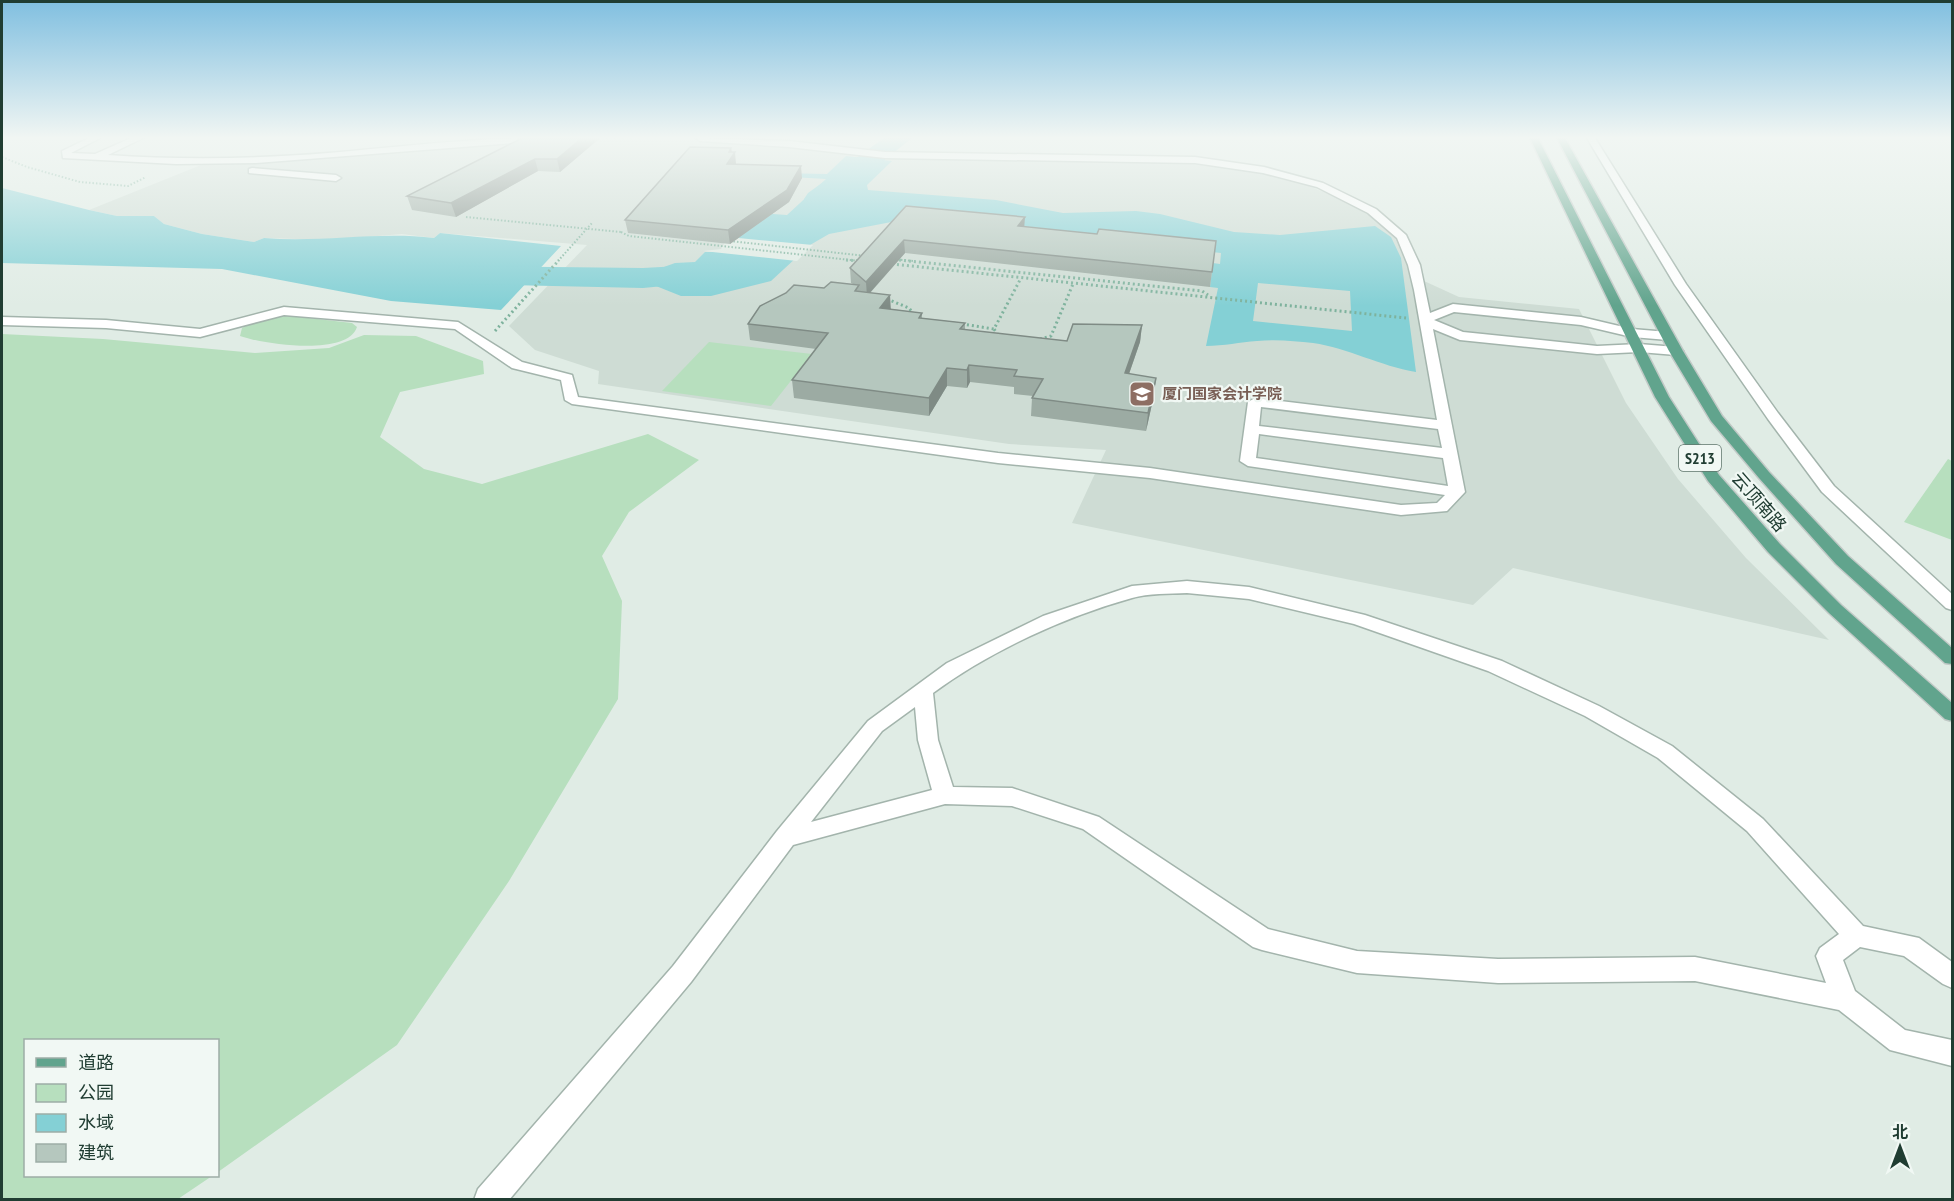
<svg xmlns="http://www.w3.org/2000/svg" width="1954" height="1201" font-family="'PT Sans Narrow','Noto Sans SC',sans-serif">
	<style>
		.built { fill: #cedcd4 }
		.green { fill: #b7dfbe }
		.water { fill: #84d0d5; fill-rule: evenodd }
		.pier { fill: #e0ece5 }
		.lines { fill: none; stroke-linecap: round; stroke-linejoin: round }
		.river { fill: #84d0d5; fill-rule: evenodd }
		.minor-casing { stroke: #a3b4ac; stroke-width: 3 }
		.major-casing { stroke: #c1c9c6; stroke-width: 3 }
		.path-far1 { stroke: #7eb29d; stroke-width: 2; stroke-dasharray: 1.5 2; stroke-linecap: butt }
		.path { stroke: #7eb29d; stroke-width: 3; stroke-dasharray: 2 3; stroke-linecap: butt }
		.minor { fill: #fff; fill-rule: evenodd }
		.major { fill: #61a48d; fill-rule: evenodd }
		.wall { fill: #9caba3 }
		.shaded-wall { fill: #7f8b85 }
		.building { fill: #b5c7be; stroke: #7f8b85; stroke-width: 1.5 }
		.labels { text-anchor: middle; stroke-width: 4.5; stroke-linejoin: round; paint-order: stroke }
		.far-education-label { font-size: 15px; font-weight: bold; fill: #785e54; stroke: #f1f8f4; text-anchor: start }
		.shield { fill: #f1f8f4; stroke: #5f756c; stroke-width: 1.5 }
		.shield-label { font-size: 16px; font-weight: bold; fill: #203d32 }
		.street-label { font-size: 18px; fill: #203d32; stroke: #f1f8f4 }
	</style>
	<rect width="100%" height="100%" fill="#e0ece5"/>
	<path class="built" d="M572,138L709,140L942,160L1151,161L1205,165L1261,173L1306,185L1344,200L1378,221L1399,240L1411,275L1459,297L1579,309L1626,403L1678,479L1746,558L1829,640L1513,568L1473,605L1072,523L1106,450L1009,444L598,384L599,371L535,350L509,326L587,245L440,233L434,238L402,234L330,240L264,238L254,242L202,234L164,224L154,216H117L89,210L206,163Z"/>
	<g class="green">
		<path d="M275,316H291L352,323L357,327C347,357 263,344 240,336L242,328L254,322Z"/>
		<path d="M2,334L103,339L255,353L329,348L364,335L416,336L483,361L484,374L400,392L380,437L424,469L482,484L648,434L699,460L629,512L602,556L622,601L618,699L509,881L397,1045L218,1172V1040H26V1176H212L178,1199H2Z"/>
		<path d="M709,342L812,354L771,406L662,391Z"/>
		<path d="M1948,459L1952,461V540L1904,522Z"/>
	</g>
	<g class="water">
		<path d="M846,156L892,161L867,185L868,190L996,200L1063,213L1136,211L1160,214L1234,232L1280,235L1375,226L1391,237L1401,258L1416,372C1380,366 1348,348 1313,343C1295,341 1276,339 1257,341C1240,342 1224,346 1206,346L1218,288L1210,287L1213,263L1220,264L1221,253L907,219L829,234L810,245L771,281L711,296H681L651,284L647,273L675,263L695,262L705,252H722L747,212L787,215L826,179L773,176L776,173L827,174ZM1258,283L1350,291L1352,331L1253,321Z"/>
		<path d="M2,188L89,210L117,216H154L164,224L202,234L254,242L264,238C321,243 378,231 434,238L440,233L561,246L501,310L391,301L222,269L2,263Z"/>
	</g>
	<path class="pier" d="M728,237L813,245L797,261L703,251L721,249Z"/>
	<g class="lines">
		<g class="river">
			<path d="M884,138H912L828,205L818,207L808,205L804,199L808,193Z"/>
			<path d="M716,264L727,266L732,273L727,280L643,288L464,284L453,282L448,275L453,268L464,266L643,268Z"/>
		</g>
		<g class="minor-casing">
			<g id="minor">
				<path d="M89,138H100L71,153L95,154L131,138H143L108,155C181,160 254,159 328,153C399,147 470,138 542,138L538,141L256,163L176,164L63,158L62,151Z"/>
				<path d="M696,138L789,141L885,152L1195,157L1264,167L1323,183L1376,209L1406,235L1420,265L1430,313L1453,304L1581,317L1632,329L1668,332L1674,336L1668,340L1632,337L1581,325L1454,312L1434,320L1463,332L1597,346L1639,344L1676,347L1683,351L1676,355L1639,352L1597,354L1460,340L1433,329L1465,492L1447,511L1401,515L1150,478L998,463L572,404L565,400L561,380L512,368L455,329L284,315L200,337L106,328L2,325V317L106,320L200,329L284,307L458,322L522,362L572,375L578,397L998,453L1150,468L1401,505L1437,503L1445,495L1248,466L1240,461L1248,402L1255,398L1437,420L1414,290L1408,265L1397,238L1368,213L1317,187L1263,173L1195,163L885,158L789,147L700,141ZM1261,407L1438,429L1442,448L1259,426ZM1259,434L1443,458L1448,486L1256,458Z"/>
				<path d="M1587,138H1595L1686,284L1778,413L1834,486L1952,594V610L1946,608L1822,492L1768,419L1675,285Z"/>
				<path d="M252,168L336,175L341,178L336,181L249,173V169Z"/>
				<path d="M1187,581L1249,587L1365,615L1502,661L1599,706L1672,746L1763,819L1863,926L1919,938L1952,962V988L1943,984L1904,956L1860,947L1843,960L1855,991L1905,1030L1952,1040V1066L1890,1050L1839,1010L1695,981L1498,983L1357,973L1262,950L1253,947L1083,829L1012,806L945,804L793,845L691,982L509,1200H474L478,1189L673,966L777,831L868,721L947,663L1043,616L1132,586ZM1187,593L1249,599L1354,624L1488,671L1585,716L1658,758L1747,831L1839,934L1820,948L1816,956L1826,983L1695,957L1498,959L1357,951L1268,929L1099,817L1012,788L953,787L938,740L933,693C990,651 1064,617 1132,598C1149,593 1169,594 1187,593ZM915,707L918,740L932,790L811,822L882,731Z"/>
			</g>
		</g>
		<g class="major-casing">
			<g id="major">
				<path d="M1530,138H1538L1669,397L1719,475L1780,544L1841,605L1952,703V721L1945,719L1829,613L1768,552L1708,481L1655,397Z"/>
				<path d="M1557,138H1565L1683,351L1722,416L1769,472L1848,556L1952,648V664L1945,663L1836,564L1759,478L1711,421L1669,351Z"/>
			</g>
		</g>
		<g class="path-far1">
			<path d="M2,157L27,167L80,182L128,186L146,177"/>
			<path d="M466,217L621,232"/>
			<path d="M621,232L629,236L860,261"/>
			<path d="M730,241L866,256"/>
			<path d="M894,259L913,261"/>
			<path d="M558,261L592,223"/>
		</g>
		<g class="path">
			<path d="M846,260L860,261"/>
			<path d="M899,260L1202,291L1208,295"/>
			<path d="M892,264L1406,318"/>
			<path d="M887,299L909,308L915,316"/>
			<path d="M962,324L994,329"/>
			<path d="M495,331L559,260"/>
			<path d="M998,335L994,329L1021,278"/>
			<path d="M1040,339L1051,336L1073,284"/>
		</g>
		<use href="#minor" class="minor"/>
		<use href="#major" class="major"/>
	</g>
	<g class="wall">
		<path d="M522,138H600L560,172L538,171L456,217L412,210L407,196Z"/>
		<path d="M731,148L736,164L802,178L789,202L730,244L628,233L625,220Z"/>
		<path d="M906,206L1024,227L1097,234L1216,241L1210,287L905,253L870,293L891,309L922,313V318L965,323V330L1067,341L1142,325L1140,342L1129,374L1154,395L1146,431L1031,416L1032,398L1033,396L1014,394V387L970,382L967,388L947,386L929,416L794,398L792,380L816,349L750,340L748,324L824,288L853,284L851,283L850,268Z"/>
	</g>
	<g class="shaded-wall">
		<path d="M582,138H600L560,172L557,159Z"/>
		<path d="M731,148L732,156L735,152L736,164H727L729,152Z"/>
		<path d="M535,159L538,171L456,217L451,203Z"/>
		<path d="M801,166L802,178L789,202L730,244L728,230Z"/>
		<path d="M1025,217L1024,230L1018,226Z"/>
		<path d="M904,240L905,253L867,296L866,282Z"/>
		<path d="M890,295L891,312L880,308Z"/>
		<path d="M1142,325L1140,342L1123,391L1125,373Z"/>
		<path d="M969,365L970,382L967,388V370Z"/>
		<path d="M947,368V386L929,416V398Z"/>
		<path d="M1156,378L1154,395L1146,431L1148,413Z"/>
	</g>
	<g class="building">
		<path d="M522,138H582L557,159H535L451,203L407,196Z"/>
		<path d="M690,147L731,148L729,152H735L727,164L801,166L787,190L728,230L625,220Z"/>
		<path d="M906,206L1025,217L1018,226L1097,234L1099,229L1216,241L1212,272L904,240L866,282L850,268Z"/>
		<path d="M831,282L859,285L855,291L890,295L880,308L922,313L919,318L965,323L960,329L1067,341L1073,324L1142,325L1125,373L1156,378L1148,413L1032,398L1043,379L1014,376L1017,370L969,365L967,370L947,368L929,398L792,380L828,333L748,324L760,306L786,293L794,285L824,288Z"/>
	</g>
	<linearGradient id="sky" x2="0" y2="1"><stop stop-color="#80bfe0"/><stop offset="0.45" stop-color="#f1f6f3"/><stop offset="1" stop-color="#f1f6f3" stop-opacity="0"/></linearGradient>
	<rect width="1954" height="306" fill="url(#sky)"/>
	<defs>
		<g id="university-square" transform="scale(1.35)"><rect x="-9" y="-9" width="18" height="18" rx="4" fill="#8d6e63" stroke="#f1f8f4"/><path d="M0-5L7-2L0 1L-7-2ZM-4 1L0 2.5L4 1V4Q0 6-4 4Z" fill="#fff"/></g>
	</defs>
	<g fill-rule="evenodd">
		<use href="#university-square" x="1142" y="394"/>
	</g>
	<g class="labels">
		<g class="far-education-label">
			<text x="1162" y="399">厦门国家会计学院</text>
		</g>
		<rect class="shield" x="1679" y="445" width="42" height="26" rx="4.5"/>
		<g class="shield-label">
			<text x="1700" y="464">S213</text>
		</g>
		<g class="street-label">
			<text transform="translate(1759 502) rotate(49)" y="6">云顶南路</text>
		</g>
	</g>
	<rect width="1954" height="1201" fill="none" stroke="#203d32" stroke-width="6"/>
	<rect x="24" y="1039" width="195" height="138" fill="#f1f8f4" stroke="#9dada6" stroke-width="1.5"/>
	<rect x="36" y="1058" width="30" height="9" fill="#61a48d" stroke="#9dada6" stroke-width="1.5"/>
	<text x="78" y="1069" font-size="18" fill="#203d32">道路</text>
	<rect x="36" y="1084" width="30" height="18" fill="#b7dfbe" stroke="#9dada6" stroke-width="1.5"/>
	<text x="78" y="1099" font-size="18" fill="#203d32">公园</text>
	<rect x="36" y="1114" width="30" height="18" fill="#84d0d5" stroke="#9dada6" stroke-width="1.5"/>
	<text x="78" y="1129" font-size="18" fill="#203d32">水域</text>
	<rect x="36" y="1144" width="30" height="18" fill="#b5c7be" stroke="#9dada6" stroke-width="1.5"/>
	<text x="78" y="1159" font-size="18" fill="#203d32">建筑</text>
	<g transform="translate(1900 1147)" stroke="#f1f8f4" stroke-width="4.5" paint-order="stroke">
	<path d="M0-4.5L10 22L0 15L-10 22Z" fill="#203d32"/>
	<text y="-9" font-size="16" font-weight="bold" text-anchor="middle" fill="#203d32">北</text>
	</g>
</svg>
